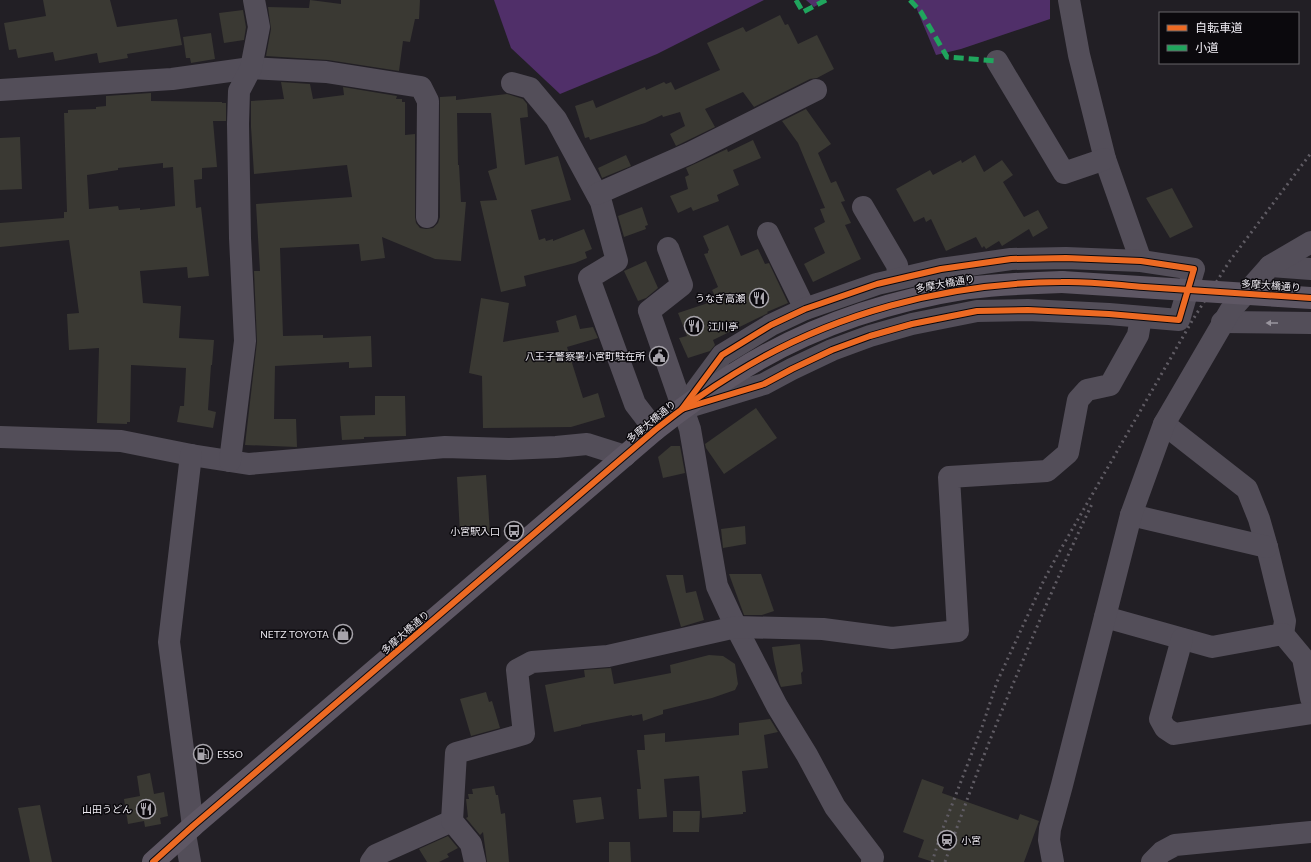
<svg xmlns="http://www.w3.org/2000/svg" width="1311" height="862" font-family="Commissioner,'Noto Sans JP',sans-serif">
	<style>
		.green { fill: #502f69 }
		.building { fill: #3a3933; fill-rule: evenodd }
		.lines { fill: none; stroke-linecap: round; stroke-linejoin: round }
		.minor { stroke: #534e59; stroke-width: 22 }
		.major { stroke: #5e5764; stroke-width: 22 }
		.rail { stroke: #605c64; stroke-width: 3; stroke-dasharray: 2 4; stroke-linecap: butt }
		.major-bridge { stroke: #5e5764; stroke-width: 22 }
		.quiet { stroke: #20a55d; stroke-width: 5; stroke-dasharray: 10 5; stroke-linecap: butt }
		.cycleway-casing { stroke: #0b090d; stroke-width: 8 }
		.cycleway { stroke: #ed6a23; stroke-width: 6 }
		.oneway { fill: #99959e }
		.labels { text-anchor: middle; stroke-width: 3; stroke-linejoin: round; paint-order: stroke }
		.street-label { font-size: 10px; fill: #efecf3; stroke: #0b090d }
		.poi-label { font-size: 10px; fill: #efecf3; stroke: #0b090d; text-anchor: end }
	</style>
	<rect width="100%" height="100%" fill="#221f25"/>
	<g class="green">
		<path d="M494,0H764L657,54L560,94L511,48Z"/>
		<path d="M806,0H826L814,7Z"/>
		<path d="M913,0H1050V19L961,49L936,55Z"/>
	</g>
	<g class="building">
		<path d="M43,0H110L117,27L177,19L182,45L127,54L128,58L99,63L97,53L55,61L53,52L18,58L16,49L9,50L4,23L46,16Z"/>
		<path d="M310,0L341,4V0H420L419,19H415L410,42L403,41L399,71L328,60L266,56L271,29L268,7L309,8Z"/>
		<path d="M243,10L246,27L244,40L224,43L219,13Z"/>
		<path d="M780,15L785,25L788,24L798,44L817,35L834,69L817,78L810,79L754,107L743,92L705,109L715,127L676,146L670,134L685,126L680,112L663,117L662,115L645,123L590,140L589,137L585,138L575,106L593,100L596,108L645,87L646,90L664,82L666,84L671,82L675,90L720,70L707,43L743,27L746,32Z"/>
		<path d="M211,33L215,59L191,63L190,58H186L183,37Z"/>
		<path d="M281,82L310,84L313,99L344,95L343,87L397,96L396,99H402V102H405V135L415,134V217L416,223L420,228L426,229L433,228L438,223L440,217V97L456,96V100L507,94L523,99L527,104L528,117L520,118L525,165L558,156L571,200L531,210L539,240L545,238L546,241L553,239V241L584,229L592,249L585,252L587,258L575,263L524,276L526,286L501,292L480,201L497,200L488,171L497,168L491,113H457L458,165H459L461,202H466L461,261L435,259L382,237L385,258L361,261L359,244L280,248L283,336L323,335V338L371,336L372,367L349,368V362L275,366L274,419H296L297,447L245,445L257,342L254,271H260L256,204L352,197L347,165L254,174L251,127V101L284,99Z"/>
		<path d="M151,93V101L222,102V103H226V121H213L217,167L202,168V179L194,180L196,208L201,207L209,276L188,278L187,267L140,271L143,303L181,306L179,338L214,340L212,365H211L208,410L216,412L213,428L177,422L180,406H184L186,368L131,365L130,422H127V424L97,423L99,348L69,350L67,314L79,313L69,240L0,247V223L64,218V212H67L64,113H68V110L96,109V107L106,106V96ZM163,163V168L173,167L175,206L140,210V208L119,210L118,206L89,209L87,175L118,170V168Z"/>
		<path d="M806,109L831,144L818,153L831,183L836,181L845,201L841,202L851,223L845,225L861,259L813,282L804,264L825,253L814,228L825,222L820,209L825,208L798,143L782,121Z"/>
		<path d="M20,137L22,189L0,190V138Z"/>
		<path d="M753,140L761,158L733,170L739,185L717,195L719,201L693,211L691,207L678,213L670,196L688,189L685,177L689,175L686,168L727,149L728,152Z"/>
		<path d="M626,155L631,166L602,178L598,168Z"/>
		<path d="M975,155L984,172L1002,160L1013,175L1003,182L1024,217L1038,210L1048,228L1033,237L1029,229L1002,246L999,241L986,249L984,246L982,248L976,237L946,251L931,219L926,222L924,217L914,222L896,189L930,170L933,175L961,160L962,163Z"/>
		<path d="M1172,188L1193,227L1170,238L1146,198Z"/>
		<path d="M642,207L648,225L645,226L646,229L624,237L618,216Z"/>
		<path d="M728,225L741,256L758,249L765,264L769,263L788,303L767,312L768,313L713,340L715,345L710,351L688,358L679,338L687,336L678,313L717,300L712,290L718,287L704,254L708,253V251L709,250L703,236Z"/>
		<path d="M646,261L658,288L646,298L638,301L624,271Z"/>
		<path d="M481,298L509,303L503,342L559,332L556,321L576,315L580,329L593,327L598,338L567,347L583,398L598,393L605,417L571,427L483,428L482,376L469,373Z"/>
		<path d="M375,396H405L406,436L364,437V439L342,440L340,416L375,415Z"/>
		<path d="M756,408L777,438L724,474L706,448L705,444Z"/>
		<path d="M671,446H680L685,473L663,478L658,457Z"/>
		<path d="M486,475L490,533L460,535L457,477Z"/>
		<path d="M745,526L746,544L723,548L721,529Z"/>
		<path d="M729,574H761L774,611L762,615H744Z"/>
		<path d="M666,575H683L686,593L696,591L704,620L681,627Z"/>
		<path d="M800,644L803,671L801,673L802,684L781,687L779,682L774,660L772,647Z"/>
		<path d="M709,655L723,656L735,664L738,684L735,690L712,698L663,710V714L643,721L642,714L632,716V715L581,725V726L554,732L545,685L585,677L584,670L611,668L614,684L671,673L670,665Z"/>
		<path d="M486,692L489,702L492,701L500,728L471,736L460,699Z"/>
		<path d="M770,719L778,732L764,735L768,768L742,771L746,812H743V814L702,818L699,776L664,779L667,817L639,819L637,789H641L637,750H645L644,735L665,733V742L739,735V723Z"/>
		<path d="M150,773L154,794L164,792L168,816L160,818L161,824L145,827L144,821L128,824L124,799L140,796L137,776Z"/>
		<path d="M922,779L944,787L942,793L1018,820L1020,814L1039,821L1024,862H933L918,857L924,840L903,832Z"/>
		<path d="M494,786L496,795H498L501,814L505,813L509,862H487L483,832L480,835L466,818L468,817L466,799H469L468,794H473L472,789Z"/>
		<path d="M601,797L604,819L576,823L573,800Z"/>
		<path d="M40,805L52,862H30L18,808Z"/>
		<path d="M673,811H700L699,832H673Z"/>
		<path d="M448,836L458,848L447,854L449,857L439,862H427L419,849Z"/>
		<path d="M609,842H630L631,862H609Z"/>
	</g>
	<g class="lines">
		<g class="minor">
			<path d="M1069,0L1079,55L1105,159L1141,261"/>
			<path d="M997,61L1064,173L1105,159"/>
			<path d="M512,83L530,88L556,119L601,202L617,261L589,278L635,404L655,430"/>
			<path d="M0,90L172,79L251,68L326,72L421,87L428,101L427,217"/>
			<path d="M597,194L690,153L816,90"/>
			<path d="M863,207L897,265L899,278"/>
			<path d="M768,233L805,309"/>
			<path d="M668,248L682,285L649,311L690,429L717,586L736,627L777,706L807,755L835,807L873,857L872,862"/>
			<path d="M1066,258L1141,261L1194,269L1179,320L1109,314L1028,310L977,311L912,324L870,336L832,350L792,369L764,384L682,409L722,355L771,325L805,309L877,284L941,269L1011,259Z"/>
			<path d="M1270,266L1311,269"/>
			<path d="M1222,322L1311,323"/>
			<path d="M1164,424L1247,489L1259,519L1267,547L1285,621L1283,634"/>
			<path d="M0,437L121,441L191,455L249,464L445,447L509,449L556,447L587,444L625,456"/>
			<path d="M191,455L169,642L193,826"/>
			<path d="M230,461L245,341L240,238L238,124L239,91L251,68L259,27L254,0"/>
			<path d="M1131,515L1267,547"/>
			<path d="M1105,617L1212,647L1283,634L1303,658L1311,698"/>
			<path d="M1182,639L1160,719L1165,728L1174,734L1311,713"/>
			<path d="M185,834L190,862"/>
			<path d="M371,862L376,855L452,821"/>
			<path d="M475,862L471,844L452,821L456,753L524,734L517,670L532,662L608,656L736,627L823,629L892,638L958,631L949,477L1047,471L1068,453L1078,400L1087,390L1110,385L1138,335L1141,317"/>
			<path d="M1053,862L1049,840L1050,829L1062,785L1131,515L1164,424L1230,311L1270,266L1311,242"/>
			<path d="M1152,862L1162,852L1175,845L1311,832"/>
		</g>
		<path class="major" d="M153,862L193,826L655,430C680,410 706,391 734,374C804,329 886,301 969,288C1000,284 1031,283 1062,282"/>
		<g class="rail">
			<path d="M932,862L943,828L982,727L997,682L1044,580L1058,554L1192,321L1229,262L1311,153"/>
			<path d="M945,862C967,797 992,733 1019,670C1042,614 1066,558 1092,504"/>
		</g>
		<path class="major-bridge" d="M1062,282L1311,298"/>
		<g class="quiet">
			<path d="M796,0L803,12L826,0"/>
			<path d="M910,0L921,12L947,57L997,61"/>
		</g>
		<g class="cycleway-casing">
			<g id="cycleway">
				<path d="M1066,258L1141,261L1194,269L1179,320L1109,314L1028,310L977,311L912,324L870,336L832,350L792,369L764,384L682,409L722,355L771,325L805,309L877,284L941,269L1011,259Z"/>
				<path d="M153,862L193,826L655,430C680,410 706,391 734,374C832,313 946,283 1061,282C1089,281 1117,285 1144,287C1200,291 1255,294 1311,298"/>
			</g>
		</g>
		<use href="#cycleway" class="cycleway"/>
	</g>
	<defs><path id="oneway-solid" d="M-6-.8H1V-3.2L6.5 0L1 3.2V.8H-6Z"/></defs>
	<use class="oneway" href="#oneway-solid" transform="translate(1272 323) rotate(-180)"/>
	<defs>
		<g id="restaurant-ring" transform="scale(1)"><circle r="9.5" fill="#0b090d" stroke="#a7a4ab" stroke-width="1.5"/><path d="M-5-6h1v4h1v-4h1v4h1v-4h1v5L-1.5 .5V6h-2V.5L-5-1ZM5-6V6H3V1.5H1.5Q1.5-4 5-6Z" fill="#a7a4ab"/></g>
		<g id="civic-ring" transform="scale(1)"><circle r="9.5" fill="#0b090d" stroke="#a7a4ab" stroke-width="1.5"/><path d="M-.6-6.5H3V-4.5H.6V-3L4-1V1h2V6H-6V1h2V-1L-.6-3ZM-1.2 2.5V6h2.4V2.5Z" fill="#a7a4ab"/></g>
		<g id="bus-ring" transform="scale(1)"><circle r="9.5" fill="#0b090d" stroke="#a7a4ab" stroke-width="1.5"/><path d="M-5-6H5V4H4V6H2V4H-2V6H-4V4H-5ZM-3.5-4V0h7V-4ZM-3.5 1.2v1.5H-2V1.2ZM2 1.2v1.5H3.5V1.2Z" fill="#a7a4ab"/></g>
		<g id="shop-ring" transform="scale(1)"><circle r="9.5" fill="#0b090d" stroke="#a7a4ab" stroke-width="1.5"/><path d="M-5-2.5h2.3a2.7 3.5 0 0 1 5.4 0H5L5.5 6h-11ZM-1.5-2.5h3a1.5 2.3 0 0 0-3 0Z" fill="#a7a4ab"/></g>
		<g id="fuel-ring" transform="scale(1)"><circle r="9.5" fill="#0b090d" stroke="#a7a4ab" stroke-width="1.5"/><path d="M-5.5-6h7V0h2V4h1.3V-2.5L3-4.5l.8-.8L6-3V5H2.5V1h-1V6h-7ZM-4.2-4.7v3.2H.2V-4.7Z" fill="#a7a4ab"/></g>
		<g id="station-ring" transform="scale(1)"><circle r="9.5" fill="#0b090d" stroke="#a7a4ab" stroke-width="1.5"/><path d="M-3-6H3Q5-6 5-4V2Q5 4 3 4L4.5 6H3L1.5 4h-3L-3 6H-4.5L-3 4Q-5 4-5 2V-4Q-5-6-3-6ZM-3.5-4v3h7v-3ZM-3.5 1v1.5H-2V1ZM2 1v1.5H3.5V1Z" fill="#a7a4ab"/></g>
	</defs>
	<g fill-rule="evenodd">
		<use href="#restaurant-ring" x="759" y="298"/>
		<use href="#restaurant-ring" x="694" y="326"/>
		<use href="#civic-ring" x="659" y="356"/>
		<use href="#bus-ring" x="514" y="531"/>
		<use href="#shop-ring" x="343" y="634"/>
		<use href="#fuel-ring" x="203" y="754"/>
		<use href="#restaurant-ring" x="146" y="809"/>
		<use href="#station-ring" x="947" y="840"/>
	</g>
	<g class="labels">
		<g class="street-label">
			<text transform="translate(945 283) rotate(-10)" y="4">多摩大橋通り</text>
			<text transform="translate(1271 285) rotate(4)" y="4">多摩大橋通り</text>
			<text transform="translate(651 421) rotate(-39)" y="4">多摩大橋通り</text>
			<text transform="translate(405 632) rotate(-41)" y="4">多摩大橋通り</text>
		</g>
		<g class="poi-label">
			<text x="745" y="302">うなぎ高瀬</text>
			<text x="708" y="330" text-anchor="start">江川亭</text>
			<text x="645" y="360">八王子警察署小宮町駐在所</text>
			<text x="500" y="535">小宮駅入口</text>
			<text x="329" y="638">NETZ TOYOTA</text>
			<text x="217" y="758" text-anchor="start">ESSO</text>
			<text x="132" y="813">山田うどん</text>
			<text x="961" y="844" text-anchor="start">小宮</text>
		</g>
	</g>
	<rect x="1159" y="12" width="140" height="52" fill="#0b090d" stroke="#666469"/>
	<rect x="1167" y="25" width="20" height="6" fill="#ed6a23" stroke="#666469"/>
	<text x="1195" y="32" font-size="12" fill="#efecf3">自転車道</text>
	<rect x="1167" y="45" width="20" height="6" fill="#20a55d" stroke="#666469"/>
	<text x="1195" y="52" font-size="12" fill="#efecf3">小道</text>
</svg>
